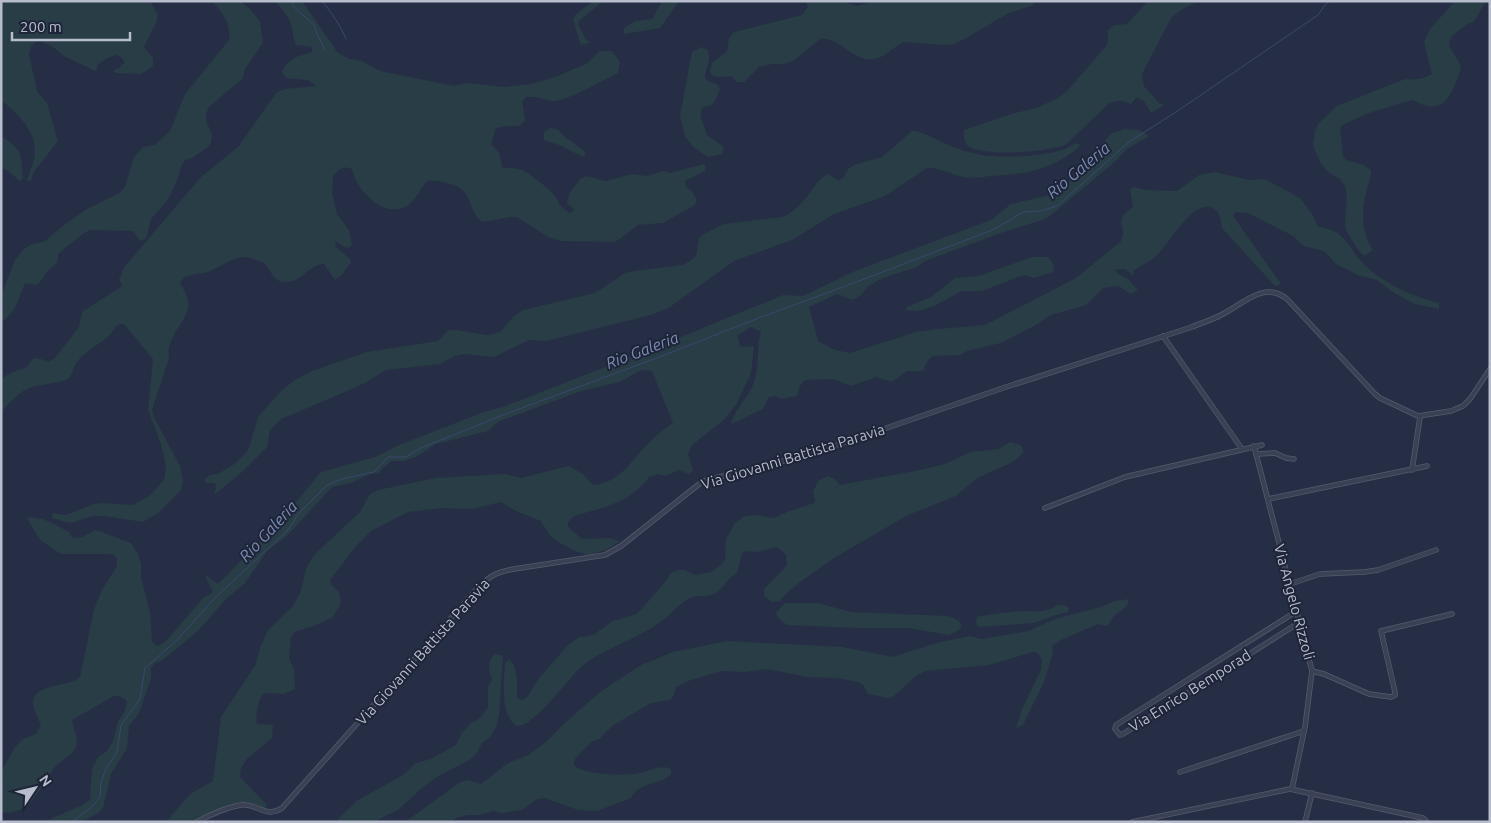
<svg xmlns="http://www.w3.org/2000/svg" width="1491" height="823" font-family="Ubuntu,sans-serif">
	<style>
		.green { fill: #283d45 }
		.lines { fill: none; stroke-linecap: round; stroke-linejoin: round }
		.stream { stroke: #3a486e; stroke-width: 1 }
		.street-casing { stroke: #565b6e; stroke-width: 5.5 }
		.street { stroke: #3a4154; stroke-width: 4 }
		.labels { text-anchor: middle; stroke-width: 4; stroke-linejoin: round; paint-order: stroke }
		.street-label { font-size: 15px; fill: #b8bdcd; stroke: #1f2539 }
		.water-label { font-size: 16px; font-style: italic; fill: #7d8db6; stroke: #1f2539 }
	</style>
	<rect width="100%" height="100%" fill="#262e45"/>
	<g class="green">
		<path d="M1,1H89L95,3L97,1H150L158,15L156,23L144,47L153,58V66L141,74L116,73L114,71L116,69L120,68L121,65L125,63L122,58L117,55C109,57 102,60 97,66V70L95,71L64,56L53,47L41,41L35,42L31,47L29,54L37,91L47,103L58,141L33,173L31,181L27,180C30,171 35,161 35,153C36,130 17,113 1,100Z"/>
		<path d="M211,1H240L250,9L260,21L263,43L245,69L243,78L209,107L206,114V120L212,135L211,143L207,148L192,158L185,160L182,164L178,178L168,200L151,219L147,236L144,240L140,241L133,231L90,230L84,233L58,254C59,265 53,265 47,272C42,278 44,279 36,285L25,283C19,297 15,315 1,322V296L15,260L24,249L30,245L45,241L65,224L87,209L119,193L125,187L134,157L143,147L155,145L170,131L185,94L229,40C231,24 223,12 211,1Z"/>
		<path d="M275,1H302L338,53L350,59L362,61L380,71L454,86L466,83L504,87L531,84L555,77L586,64L600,51H612L620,62L618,73C603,80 568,101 553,101C544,100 536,96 526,97L522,101L525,120L519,126H508L496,128L491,145C501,152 500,156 502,167C509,169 516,168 522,170C529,173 550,189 554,195C562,205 557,205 570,213L573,211L574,209L567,203L569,194L580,179L586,176L606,181L632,174L647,176L664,171L670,173L704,164L706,167L705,171L685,181L686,187L692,191L697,200L695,205L663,223L638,225L620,239L614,242L561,241L548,237L517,217H511L483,222C466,211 476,192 451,184C442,182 436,180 427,181C421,188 414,202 407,206C389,216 370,202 360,187C356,182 354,175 352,169C343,165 339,169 333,176L332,193L337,214L349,230L352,245L348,248L344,247L335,241L336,247L350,259L351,262L342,275L335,280L324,264C309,264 302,282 287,282C270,283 272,267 262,262C256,260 249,257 243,257C231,258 219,268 208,272C199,275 185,273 180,283C183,288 187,295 188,302C191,319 165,336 169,358L152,410L154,417L181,468L183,483L181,490L158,513L143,522L105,516H92L71,523L65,522L53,518L52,513L66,515L94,504L103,503L133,505L149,496L164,480L166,466L161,444L148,410L153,359L124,324C115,323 115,329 110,335C100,345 85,350 77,362C73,367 73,374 68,379C63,383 37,384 27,389C17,394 9,404 1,412V379L10,373L27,367L30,362L34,358L41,359L48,362L55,358L79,327L82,312L122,286L119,279L125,266L201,177L238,147L277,92L285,89L317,86L308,80L286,78L282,73C288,57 297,57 312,52V47L296,45C292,37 293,29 290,21C286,13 280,7 275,1Z"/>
		<path d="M593,1H603L579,21L578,24L586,40L591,42L586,44L581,45L573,20L575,15Z"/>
		<path d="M662,1H679L660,28L624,34V28L636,21L652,19Z"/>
		<path d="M806,1H840L857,6L874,1H1035L1033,5L1007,14L968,37L954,44L944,45L903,42C893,47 885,58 873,59C852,62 840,36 820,39L795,60L784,64H772L759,67L744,82H736L732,76L720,77L713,76L710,72L712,63L727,51L729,38L734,32L802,15L808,7Z"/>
		<path d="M1148,1H1199L1181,10L1171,18L1142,74L1144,86L1159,103L1164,105L1151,113C1147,106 1145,99 1136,98L1131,104C1123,100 1116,100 1108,104L1067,144C1049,152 988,157 970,147C963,143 964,137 964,130L1011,114L1036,108L1058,98L1067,91L1107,45L1108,37V31C1116,22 1117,26 1127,24Z"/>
		<path d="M1455,1H1486L1474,22L1467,24L1451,37L1449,46L1460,64L1461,69C1454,85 1449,111 1427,106C1421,105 1417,101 1412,100L1372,112L1342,125L1340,128L1343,156L1346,160L1364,165L1371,170C1372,178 1367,185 1366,193C1361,212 1362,234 1373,250L1364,256L1356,247L1346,230L1345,220L1347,197L1345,186L1340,179L1328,172L1320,162L1313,145L1315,130L1319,123L1337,106L1405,79C1414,80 1424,79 1432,74L1424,42L1430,29Z"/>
		<path d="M701,47L708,50C708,53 710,55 709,58C709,72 696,79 717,84L720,89C716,99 714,107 703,107L700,115L707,135L724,147L722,154L708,157L693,147L685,136L680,116L692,52Z"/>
		<path d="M550,128L557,129L565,137L582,149L586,154L583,157L559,145L544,140V132Z"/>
		<path d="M1124,129L1139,130L1149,136L1127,149L1117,160L1056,211L1045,219L1001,233L925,261L917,267L883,278L868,286L861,295L853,300L837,294L809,307L818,341L835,350L850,353L916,332L938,329L985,325L1076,278L1121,241C1128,223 1111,222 1133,207L1130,190L1133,187L1146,190L1177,191L1199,175L1215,172L1249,180L1265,179L1300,198L1312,214L1318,226C1323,228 1331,229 1336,232C1350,242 1356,259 1370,270C1392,287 1412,296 1439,303V309L1415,304L1394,293L1377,280L1358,275L1336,264L1324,251L1304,246L1293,236L1248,213L1235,212L1233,216L1281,284L1275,286L1222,228C1221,219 1220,209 1209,207C1190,204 1169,244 1157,255C1151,261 1141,266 1134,270L1133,276L1126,269H1116L1117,273L1128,279L1138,290L1130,294L1119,286L1103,288L1086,305L1051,315L1034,326L1001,343L967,351L960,355L933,356L928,360L923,371H907L892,382L876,377L851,386L833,379L805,380L800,386L797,396L781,399L776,396L769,397L763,409L731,424C735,408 749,397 754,382C760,365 756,348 761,332L751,327L737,336L741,347L754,346L751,373L737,403L725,419L692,445L688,454L693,470L689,474L679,470L666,476L658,474L649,477L646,482L627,498L606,507L574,516L568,522V527L582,539L610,538L620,541L606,550L588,555L575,551L558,542L550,536L541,521L516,511L501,502L472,509L441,508L408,512L371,531L356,546L330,580L331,584L339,592L341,603L333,617L319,624L295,632L291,637L289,658L294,669L295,689L284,694L264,693C258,699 255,715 257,724L273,725L272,738L247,759L241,768L240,777L267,805L265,809L241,803L196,822H166L190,794L213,781L221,717L256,664L260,648L268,630L293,606L301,591L306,568L315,554L360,512L370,494L378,490L436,478L505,474L521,478L568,466L583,474L593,485C624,482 633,456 654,438C659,433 666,428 673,423L652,371L641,370L620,382L581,391L498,422L488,431L436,444L418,456L404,461H391L378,473L370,474L351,483L332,487L288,535L267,551L245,583L226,599L199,630L163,660L155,663L151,668V679L139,713L129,726L127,748L111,774L103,808L97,814L81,822H43L83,805L90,799L92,769L98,757L107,751L113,741L118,721L125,711L127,702C123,697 121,696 114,696L72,720C73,727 77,736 77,743C76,754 63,759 56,766C40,784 33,817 1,812V772L15,747L23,739L36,734L41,725C38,719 33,708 33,702C34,683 68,688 80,677L94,609L102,590L117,566V559L114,555L109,554H61L40,540L27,518C42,515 57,526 69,532L72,538L82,537L96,530L131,543L138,554L141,564V578L150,612L152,642L158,646L166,641L203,598L213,592L204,574L218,584L283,518L321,472L375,457L399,445L484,412L503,407L654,348L783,295L803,296L855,271L991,220L1011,204L1046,196L1065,186L1111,134Z"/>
		<path d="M912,131H917C930,136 943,143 956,148C982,158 1008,158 1035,155C1050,153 1063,152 1075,143L1079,144L1080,146C1053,170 1026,174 991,176C983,177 972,179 964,177C951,175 940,167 927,168L885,196L834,214L792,240L734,261L670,307L651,315L546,341L529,340L494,357L465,354L455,356L440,364L386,370L365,383L324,401L281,419L270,430L267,447L242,472L214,495L216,488L215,483H206L204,480L210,475L218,474L236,463L244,455L249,448L258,417L282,390L295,380L312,371L367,352L438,341L449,330H456L487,335L494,334L501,331L513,317L523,310L595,293L625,273L634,271L683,265L690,261L696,256L699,238L704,234L724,224L783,217C793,212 802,204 808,195C815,186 818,179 828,174L839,181L844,177L848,169L854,165L882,157Z"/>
		<path d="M1,136C23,151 21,153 23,178L20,181L8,171L1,167Z"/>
		<path d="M1033,257H1048L1054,265L1053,272L1034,278L1024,275L982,291H962L934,306L918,311L905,310L907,307L931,297L955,278L979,276L992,271Z"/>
		<path d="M1010,442L1020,445L1024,451L1019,457L1011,463L977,478L956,496L908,515L834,558L796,585L779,601L772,602L764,596V589L787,565L786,555L777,547L757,552L747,551L742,553L737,573C727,578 722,592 711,595C705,597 698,595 692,597C679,603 671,615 659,623C634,641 603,648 580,668C569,678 530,732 516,725C500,717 504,678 505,663L509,659C519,667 517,686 517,698L522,700L527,697L540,677L568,645L579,637L593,635L613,621L637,614L665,582L671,573L678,570H685L695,575L711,572L721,565L725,559L726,539L735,523L745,516L756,515L774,518L787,512L814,503L815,501L813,492L818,481L828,476L835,479L840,485L915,471L945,464L970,452L999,449Z"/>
		<path d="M1129,599L1127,606L1115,615L1107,626L1098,624L1063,639L1052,646L1053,653L1044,682L1023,725L1016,728L1022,709L1041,670L1042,661L1038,653L1033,652L989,665L925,671L916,676L894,696L888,698L868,694L863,685L858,682L837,678L807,677L767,669L744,672L722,671L691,680L676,687L674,695L670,700L651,703L612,726L599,739L591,742L575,759L574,765C583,775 619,775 632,774C644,774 660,763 671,769V774C669,776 667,778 664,779C652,785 638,784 631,798L597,811L578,810L545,798L537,799L522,810L501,813L493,811L480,815H468L456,818L452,822H405L459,783L467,780L481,784L508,763L528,755L545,743L567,721L600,692L641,665L673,652L727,641L842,647L893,657L936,643L970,636L981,639L1028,631L1055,619L1101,607L1115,601Z"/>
		<path d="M785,603H818L851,612L948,616L958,620L962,625L959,630L949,635L909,628H858L787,625L779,619L776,613Z"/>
		<path d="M1058,605H1064L1069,608L1068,612L1059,614L1034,623L979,627L976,623L977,617L981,616C995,614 1009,612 1022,611C1036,611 1045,613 1058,605Z"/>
		<path d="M495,654L503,656L499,716L496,727L490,737L482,743L477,753L471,759L435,778L422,788L398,810L385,816L375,822H327L336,821L358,800L403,775L416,763L431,759L456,745L461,734L471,723L479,719L488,707V687L492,680C489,670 486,662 495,654Z"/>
	</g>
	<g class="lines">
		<g class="stream">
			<path d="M291,1L295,8L314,25L318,36L325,50"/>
			<path d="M322,1C332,13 340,25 346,39"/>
			<path d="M71,822L91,808L100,797L101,782L106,769L117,752L121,725L140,699L145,668L176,641L216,597L287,531L299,513L327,485L342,479L374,472L388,457H406L421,448L503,415L662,356L756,319L859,281L995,229L1023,212L1041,211L1057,206L1129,142L1179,110L1318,15L1325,5L1330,1"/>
		</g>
		<g class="street-casing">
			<g id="street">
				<path d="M1163,336L1242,449"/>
				<path d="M1254,446L1312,671L1305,727L1292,789"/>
				<path d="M1256,454L1275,453L1286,458L1294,459"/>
				<path d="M1412,470L1420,417"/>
				<path d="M1268,499L1427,466"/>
				<path d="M1045,508L1125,477L1262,445"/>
				<path d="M1290,584L1320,574L1364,572L1378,570L1436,550"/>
				<path d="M1297,611L1116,725L1115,729L1120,735L1123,734L1300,622"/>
				<path d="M1312,671L1324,674L1369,694L1391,697L1395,695V692L1381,631L1452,614"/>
				<path d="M1180,772L1304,731"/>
				<path d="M197,822C209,815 228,807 241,805C257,803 266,819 282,808L475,591C488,577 495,572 514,569L605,555L621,546L703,481L808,455L1003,388L1192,327C1201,323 1212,320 1221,315C1242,305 1264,280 1287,299L1375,394L1380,398L1418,416L1451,411L1463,406L1470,399L1490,369"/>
				<path d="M1132,822L1290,789L1423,818L1427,822"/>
				<path d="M1305,822L1312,793"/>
			</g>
		</g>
		<use href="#street" class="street"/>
	</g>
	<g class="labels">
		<g class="street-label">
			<text transform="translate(793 457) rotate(-17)" y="5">Via Giovanni Battista Paravia</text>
			<text transform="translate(1294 602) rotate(75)" y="5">Via Angelo Rizzoli</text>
			<text transform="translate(423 652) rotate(-48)" y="5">Via Giovanni Battista Paravia</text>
			<text transform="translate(1190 691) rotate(-32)" y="5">Via Enrico Bemporad</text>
		</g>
		<g class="water-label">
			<text transform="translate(1078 170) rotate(-40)" y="6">Rio Galeria</text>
			<text transform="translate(642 350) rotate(-21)" y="6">Rio Galeria</text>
			<text transform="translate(268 531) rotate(-47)" y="6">Rio Galeria</text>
		</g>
	</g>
	<rect width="1491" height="823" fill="none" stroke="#b8bdcd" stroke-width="5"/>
	<g transform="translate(35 788) rotate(55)" stroke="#1f2539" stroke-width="4" paint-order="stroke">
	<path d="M0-4L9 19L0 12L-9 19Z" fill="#b8bdcd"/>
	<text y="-8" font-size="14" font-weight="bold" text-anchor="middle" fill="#b8bdcd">N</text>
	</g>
	<path d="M12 32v8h118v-8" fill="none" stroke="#b8bdcd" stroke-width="2.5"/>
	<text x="20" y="32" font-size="15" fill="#b8bdcd" stroke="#1f2539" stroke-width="4" paint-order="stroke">200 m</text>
</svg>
